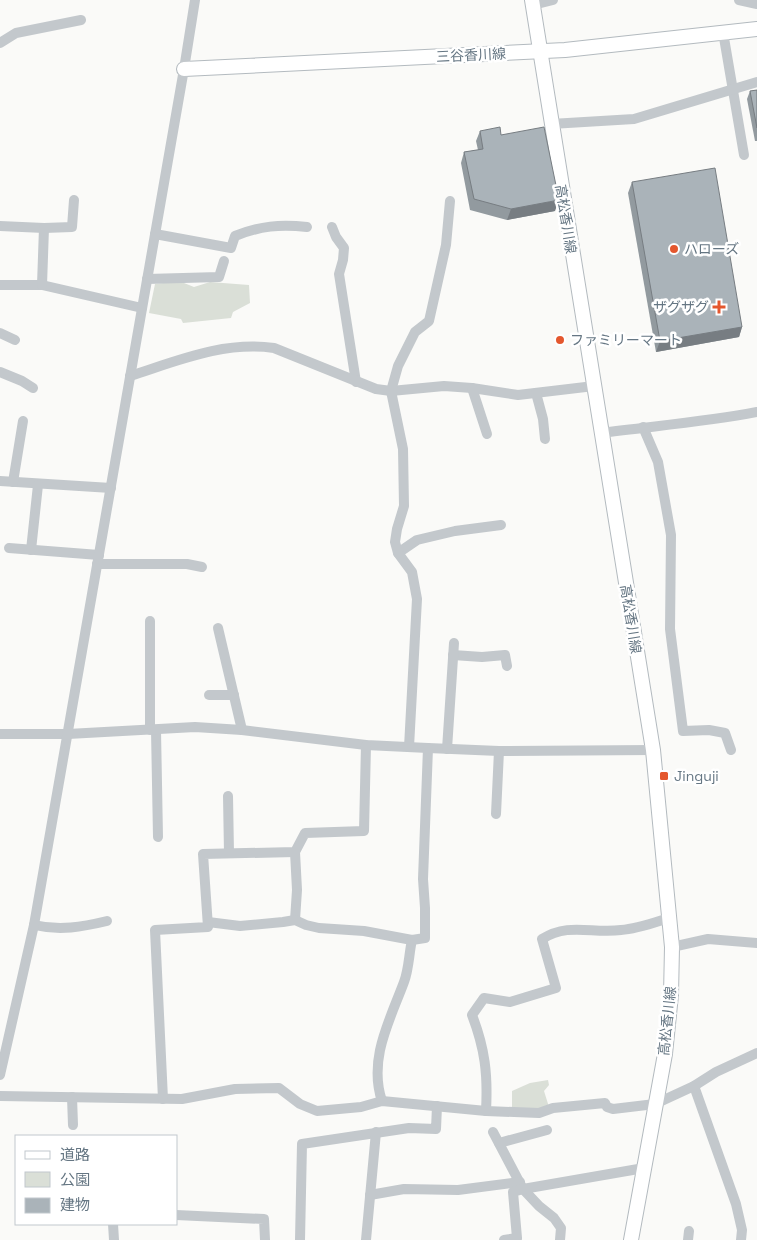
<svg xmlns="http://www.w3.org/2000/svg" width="757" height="1240" font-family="'Space Grotesk','Noto Sans JP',sans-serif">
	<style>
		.green { fill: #dadfd7 }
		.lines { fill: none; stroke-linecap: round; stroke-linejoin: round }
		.secondary-casing { stroke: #b3babf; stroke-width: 16 }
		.minor { stroke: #c3c8cc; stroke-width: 10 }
		.secondary { stroke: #fff; stroke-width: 14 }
		.wall { fill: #929a9f }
		.shaded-wall { fill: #777d82 }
		.building { fill: #aab3b9; stroke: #777d82 }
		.poi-dot { fill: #e4572e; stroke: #fff; stroke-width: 2 }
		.labels { text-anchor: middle; stroke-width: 5; stroke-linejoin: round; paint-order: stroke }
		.street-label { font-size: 14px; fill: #657683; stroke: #fff }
		.poi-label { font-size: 14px; fill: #657683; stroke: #fff; text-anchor: start }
	</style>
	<rect width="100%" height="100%" fill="#fafaf8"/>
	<g class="green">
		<path d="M172,282L184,283L194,287L210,282L249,285L250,303L233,312L231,318L183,323L181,319L149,313L155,284Z"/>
		<path d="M548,1080L549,1085L544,1091L549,1107L536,1111L512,1110V1091L530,1083Z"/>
	</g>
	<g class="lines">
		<g class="secondary-casing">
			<g id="secondary">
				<path d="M532,0L653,750L672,947L671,995L665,1054L631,1240"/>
				<path d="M184,69L565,50L757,29"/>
			</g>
		</g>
		<g class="minor">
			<path d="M739,0L757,4"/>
			<path d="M533,5L553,0"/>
			<path d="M723,32L744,155"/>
			<path d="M0,43L16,33L81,20"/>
			<path d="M551,124L634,119L757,82"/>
			<path d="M0,226L44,228L72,227L74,200"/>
			<path d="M332,227L336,237L344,248L343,260L339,274L356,382"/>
			<path d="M155,234L231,248L235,236C260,226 280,224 307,227"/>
			<path d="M147,279L219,277L224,261"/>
			<path d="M0,285H42L142,308"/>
			<path d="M42,285L44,228"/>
			<path d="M0,333L15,340"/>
			<path d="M0,372L22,381L33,388"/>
			<path d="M130,376C177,361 223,341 274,348L376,389L391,391L444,386L472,388L518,395L594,386"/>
			<path d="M472,388L487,434"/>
			<path d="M536,393L543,419L545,439"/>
			<path d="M643,427L658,462L671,535L670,629L683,731L709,730L725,733L731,750"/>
			<path d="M601,433C653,426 705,422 757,412"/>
			<path d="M0,481L111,488"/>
			<path d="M13,482L23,421"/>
			<path d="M9,548L99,555"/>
			<path d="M31,550L38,485"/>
			<path d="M398,553L417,540L455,531L501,525"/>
			<path d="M97,564H187L202,567"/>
			<path d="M150,621V730"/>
			<path d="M218,628L242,730"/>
			<path d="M453,655L482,657L505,655L507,666"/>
			<path d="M209,695H234"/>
			<path d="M156,730L158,837"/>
			<path d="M0,734H68L195,727L242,730L366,745L428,748L499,751L653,750"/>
			<path d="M409,747L417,599L412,572L398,553L395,542L397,529L404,506L403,449L391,391L398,366L415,332L429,321L446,245L450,201"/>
			<path d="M447,749L454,643"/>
			<path d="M228,796L229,853"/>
			<path d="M496,814L499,751"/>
			<path d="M295,920L297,890L295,852"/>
			<path d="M208,922L240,926L283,922L295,920L306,925L319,928L364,931L412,940"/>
			<path d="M34,925C60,931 82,927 107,921"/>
			<path d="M672,947L708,939L757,943"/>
			<path d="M0,1075L34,925L184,69L195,0"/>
			<path d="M694,1086L736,1204L742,1230L741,1240"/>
			<path d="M0,1096L182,1099L235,1089L279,1088L300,1104L317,1111L361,1107L382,1101L486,1111L539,1113L553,1108L605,1103L607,1107L613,1109L655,1104L694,1086L716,1072L757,1053"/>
			<path d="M72,1097L73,1125"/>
			<path d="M163,1099L155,930L208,927L203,854L295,852L305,833L364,831L366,745"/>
			<path d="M382,1101C368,1059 390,1020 404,982C409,969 409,953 412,940L425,938V908L423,879L428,748"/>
			<path d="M486,1111C488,1074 485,1049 472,1015L484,998L510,1002L556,988L542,939C569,922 592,934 621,930C637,929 653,923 669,918"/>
			<path d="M493,1132L523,1189L539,1206L554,1218L561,1228L560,1240"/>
			<path d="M499,1143L547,1130"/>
			<path d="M370,1195L404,1189L458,1190L520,1182"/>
			<path d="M176,1215L264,1219L265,1240"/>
			<path d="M113,1224L114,1240"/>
			<path d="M300,1240L302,1144L409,1128L436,1129L437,1106"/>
			<path d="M366,1240L376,1132"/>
			<path d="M504,1240L517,1238L513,1192L523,1189L644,1168"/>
			<path d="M688,1240L689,1231"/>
		</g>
		<use href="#secondary" class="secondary"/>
	</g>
	<g class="wall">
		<path d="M757,90V141H755L747,99L750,91Z"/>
		<path d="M480,131L501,135L555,211L507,220L470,210L461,163L464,152L478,150L476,141Z"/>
		<path d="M632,182L742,327L739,337L656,352L628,193Z"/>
	</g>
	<g class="shaded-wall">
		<path d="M559,200L555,211L507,220L511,209Z"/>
		<path d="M742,327L739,337L656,352L660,341Z"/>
	</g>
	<g class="building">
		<path d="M757,90V128L750,91Z"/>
		<path d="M500,127L501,135L544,127L559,200L511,209L474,199L464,152L483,149L480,131Z"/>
		<path d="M715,168L742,327L660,341L632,182Z"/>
	</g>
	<g class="poi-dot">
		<circle cx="674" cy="249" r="5"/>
		<path d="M716.5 299.5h5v5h5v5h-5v5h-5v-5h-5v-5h5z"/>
		<circle cx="560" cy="340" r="5"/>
		<rect x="659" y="771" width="10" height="10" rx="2.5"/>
	</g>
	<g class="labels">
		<g class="street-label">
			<text transform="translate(471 55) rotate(-3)" y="5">三谷香川線</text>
			<text transform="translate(566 219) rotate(81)" y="5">高松香川線</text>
			<text transform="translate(631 619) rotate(81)" y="5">高松香川線</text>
			<text transform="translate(667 1021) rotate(-84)" y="5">高松香川線</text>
		</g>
		<g class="poi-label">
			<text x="684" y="254">ハローズ</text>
			<text x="709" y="312" text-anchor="end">ザグザグ</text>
			<text x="570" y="345">ファミリーマート</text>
			<text x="674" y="781">Jinguji</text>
		</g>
	</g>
	<rect x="15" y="1135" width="162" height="90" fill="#ffffff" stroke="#c1c8cd"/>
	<rect x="25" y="1151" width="25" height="8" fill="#ffffff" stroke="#c1c8cd"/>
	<text x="60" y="1160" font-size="15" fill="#657683">道路</text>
	<rect x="25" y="1172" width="25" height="15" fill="#dadfd7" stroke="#c1c8cd"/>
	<text x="60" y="1185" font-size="15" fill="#657683">公園</text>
	<rect x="25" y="1198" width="25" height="15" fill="#aab3b9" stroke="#c1c8cd"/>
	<text x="60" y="1210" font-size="15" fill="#657683">建物</text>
</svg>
